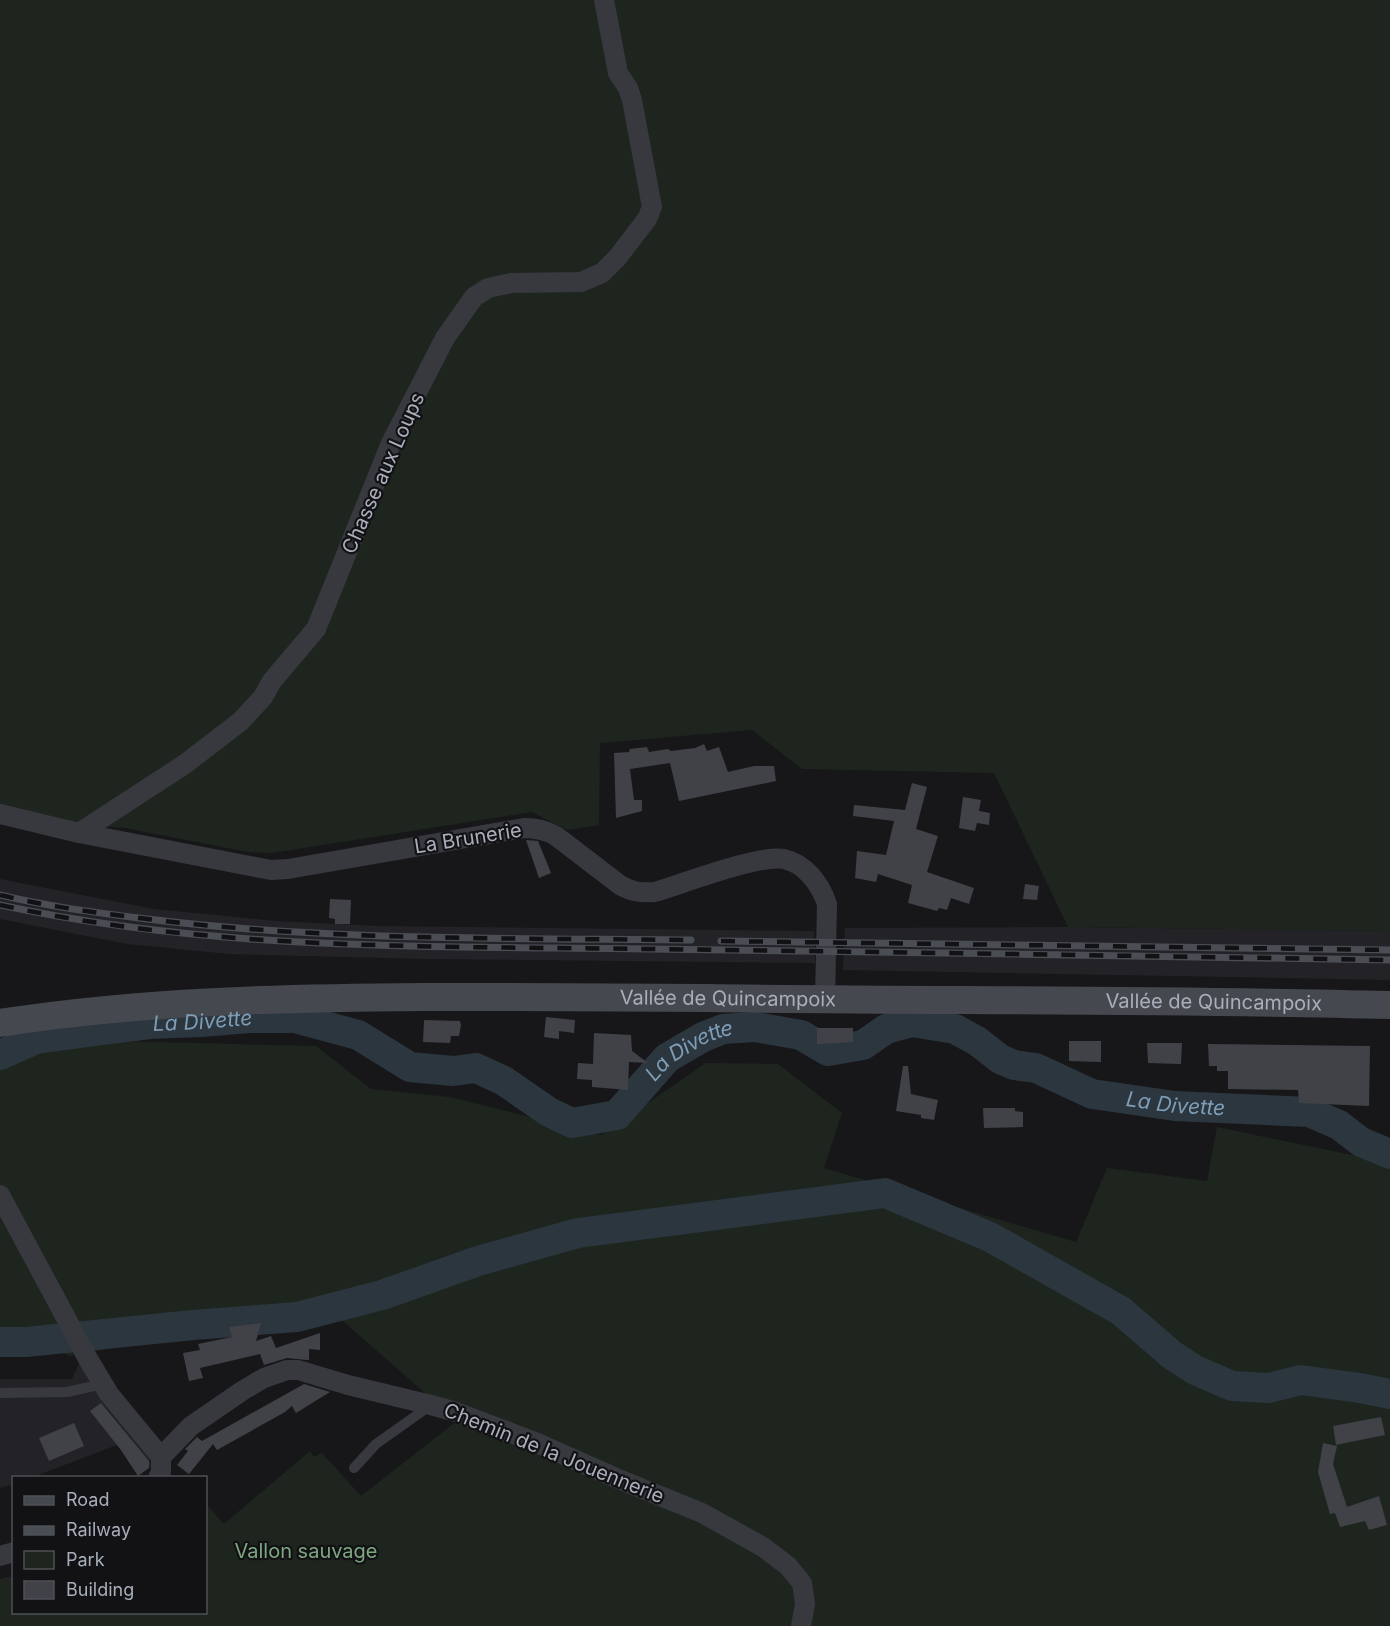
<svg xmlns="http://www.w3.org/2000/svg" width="1390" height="1626" font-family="Inter,sans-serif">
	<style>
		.built { fill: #232327 }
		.green { fill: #1d251e }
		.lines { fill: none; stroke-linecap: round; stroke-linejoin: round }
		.river { stroke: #2c363f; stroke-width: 30 }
		.building { fill: #414247 }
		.lane { stroke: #38393f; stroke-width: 10 }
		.street { stroke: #38393f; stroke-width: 20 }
		.secondary { stroke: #46484f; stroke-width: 28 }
		.rail-casing { stroke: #4b4d54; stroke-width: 7 }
		.rail { stroke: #121215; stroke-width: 4.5; stroke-dasharray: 14; stroke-linecap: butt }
		.labels { text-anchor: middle; stroke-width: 4.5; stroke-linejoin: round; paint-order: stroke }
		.street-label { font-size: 20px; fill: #a8aeba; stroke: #121215 }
		.park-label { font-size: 20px; fill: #7ea681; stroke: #121215 }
		.water-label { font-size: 21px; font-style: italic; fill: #7e9db7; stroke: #121215 }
	</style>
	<rect width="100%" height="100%" fill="#17171a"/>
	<g class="built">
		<path d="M0,879L154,909L276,921L376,926L814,931L815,963L427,959L229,954L127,944L0,919Z"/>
		<path d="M1068,927L1390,931V980L843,970L845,928Z"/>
		<path d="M81,1360L148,1454L151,1466L138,1476L117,1445L33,1477L14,1478L13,1484L0,1488V1379H72Z"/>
	</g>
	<g class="green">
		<path d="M0,0H1390V931L1068,927L994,773L802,769L752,730L600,743L599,825L567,830L532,812L272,853L248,852L125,828L68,823L0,806Z"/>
		<path d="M71,1040L316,1046L371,1089L450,1097L601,1135L706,1063L778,1064L842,1113L824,1168L1076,1242L1107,1168L1207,1181L1217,1127L1386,1162L1390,1161V1626H0V1579L13,1576L14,1612H206V1504L224,1524L310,1451L314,1457L322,1453L361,1496L457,1421L329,1309L69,1356L38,1339L0,1346V1061Z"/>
	</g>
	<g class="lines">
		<g class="river">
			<path id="s1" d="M0,1055L36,1039L103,1030L150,1024L201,1022L249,1018H295L358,1035L410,1067L453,1071L476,1068L504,1081L549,1112L572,1123L617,1115L667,1058L703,1037L723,1029L755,1027L801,1035L828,1051L863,1045L886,1029L912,1022L955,1029L977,1041L1000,1059L1014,1065L1036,1068L1092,1094L1175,1106L1309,1112L1339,1125L1361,1142L1390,1154"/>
			<path d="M0,1342H26L193,1325L297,1317L382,1295L478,1261L578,1233L885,1193L990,1237L1121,1311L1172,1355L1195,1370L1232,1386L1269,1388L1301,1380L1360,1388L1390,1394"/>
		</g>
	</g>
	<g class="building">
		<path d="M704,744L707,751L719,747L728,772L754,766H774L776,781L679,801L670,763L630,769L634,800H642V811L616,818L614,753L629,752L630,749L647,747L649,752L668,749L671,751L695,748Z"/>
		<path d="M912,783L927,787L916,829L938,836L927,872L974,888L969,904L951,898L947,910L939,908L937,911L908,903L912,885L878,874L876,882L855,878L857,851L886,855L894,821L853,816L854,805L905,810Z"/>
		<path d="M963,797L981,800L979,811L990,813L989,825L977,823L975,831L959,828Z"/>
		<path d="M526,840L538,841L551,873L539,878Z"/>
		<path d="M1025,884L1039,886L1037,900L1023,899Z"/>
		<path d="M330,899L351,900L350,924H335V919L329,918Z"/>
		<path d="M546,1017L575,1020L574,1033L559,1031V1039L544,1037Z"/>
		<path d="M424,1020L460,1021L461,1025L459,1036H451L450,1043L423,1042Z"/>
		<path d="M817,1028H853V1042L817,1044Z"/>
		<path d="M594,1033L631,1035L632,1051L648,1063L629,1062L628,1090L592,1087V1080L577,1079L578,1063L593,1064Z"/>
		<path d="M1069,1041H1101V1062L1069,1061Z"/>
		<path d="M1147,1043H1182L1181,1064L1148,1063Z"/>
		<path d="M1208,1044L1370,1046L1369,1106L1299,1103L1298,1090L1228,1089V1071H1217V1066H1209Z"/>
		<path d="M903,1066H908L911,1094L938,1100L934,1120L921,1118V1115L896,1111Z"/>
		<path d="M983,1108H1015V1111L1023,1112V1127L984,1128Z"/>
		<path d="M261,1323L256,1341L271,1336L276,1348L320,1333V1350L309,1349V1360H307L287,1358L264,1365L260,1354L200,1368L203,1378L189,1381L183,1353L200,1350L198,1344L232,1337L229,1327Z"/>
		<path d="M304,1384L330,1392L296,1413L292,1406L285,1412L217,1450L213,1444L189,1474L177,1465L188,1451L185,1449L197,1437L202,1441Z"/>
		<path d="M101,1403L149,1461V1468L138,1476L121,1450L90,1411Z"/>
		<path d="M1381,1417L1385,1435L1336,1445L1333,1426Z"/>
		<path d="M74,1423L84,1446L49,1461L39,1438Z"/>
		<path d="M1323,1443L1337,1446L1333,1464L1347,1507L1379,1496L1387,1525L1369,1530L1365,1521L1340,1527L1335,1513L1330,1514L1318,1472Z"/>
	</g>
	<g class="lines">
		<g class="lane">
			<path d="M0,1393L67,1392L103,1384"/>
			<path d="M354,1468L376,1444L431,1405"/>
		</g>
		<g class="street">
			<path d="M0,814L79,833L271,870L288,869L524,828C536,828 546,830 556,836L620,885C632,892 641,893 655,892C682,884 760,854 784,859C806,864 820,884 827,904L825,1000"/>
			<path d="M79,833L185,764L241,721L263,697L272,681L316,629L391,443L445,338L474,297L488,288L511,283L581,282L602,273L617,258L647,219L652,207L632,100L628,88L618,73L604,0"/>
			<path d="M0,1195L88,1359L109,1394L161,1457V1472L158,1478"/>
			<path d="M161,1457L191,1426L242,1391L264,1378L287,1370H298L348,1385L431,1405L456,1412L535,1442L616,1478L702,1513L763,1547L788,1566L802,1583L805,1604L801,1626"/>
			<path d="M0,1556L14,1552"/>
		</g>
		<path class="secondary" id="s2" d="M0,1023C141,1001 283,998 425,997C518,997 612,997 705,998C933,1001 1162,999 1390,1005"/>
		<g class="rail-casing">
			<g id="rail">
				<path d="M0,895C45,906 92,912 139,918C322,941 507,938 691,940"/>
				<path d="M0,905C212,951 432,946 648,949C895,952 1143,956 1390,960"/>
				<path d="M721,941L1390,950"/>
			</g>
		</g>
		<use href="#rail" class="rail"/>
	</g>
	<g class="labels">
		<g class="street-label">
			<text transform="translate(383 473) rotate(-66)" y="7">Chasse aux Loups</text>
			<text transform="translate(468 838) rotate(-9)" y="7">La Brunerie</text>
			<text dy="7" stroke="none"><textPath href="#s2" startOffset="729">Vallée de Quincampoix</textPath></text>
			<text dy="7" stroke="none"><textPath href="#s2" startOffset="1215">Vallée de Quincampoix</textPath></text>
			<text transform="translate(554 1453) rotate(22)" y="7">Chemin de la Jouennerie</text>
		</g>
		<g class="park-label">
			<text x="306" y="1558">Vallon sauvage</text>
		</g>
		<g class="water-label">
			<text dy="7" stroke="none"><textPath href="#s1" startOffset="207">La Divette</textPath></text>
			<text dy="7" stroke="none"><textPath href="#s1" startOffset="748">La Divette</textPath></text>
			<text dy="7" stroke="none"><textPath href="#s1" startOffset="1270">La Divette</textPath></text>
		</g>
	</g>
	<rect x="12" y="1476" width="195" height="138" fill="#121215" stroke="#4e5057" stroke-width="1.5"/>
	<rect x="24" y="1496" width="30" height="9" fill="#46484f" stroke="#4e5057" stroke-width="1.5"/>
	<text x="66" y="1506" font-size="18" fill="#a8aeba">Road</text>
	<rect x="24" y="1526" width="30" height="9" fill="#4b4d54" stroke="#4e5057" stroke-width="1.5"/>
	<text x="66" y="1536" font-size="18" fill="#a8aeba">Railway</text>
	<rect x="24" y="1551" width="30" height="18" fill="#1d251e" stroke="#4e5057" stroke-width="1.5"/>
	<text x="66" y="1566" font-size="18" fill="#a8aeba">Park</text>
	<rect x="24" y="1581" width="30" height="18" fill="#414247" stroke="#4e5057" stroke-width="1.5"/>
	<text x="66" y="1596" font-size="18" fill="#a8aeba">Building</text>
</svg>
